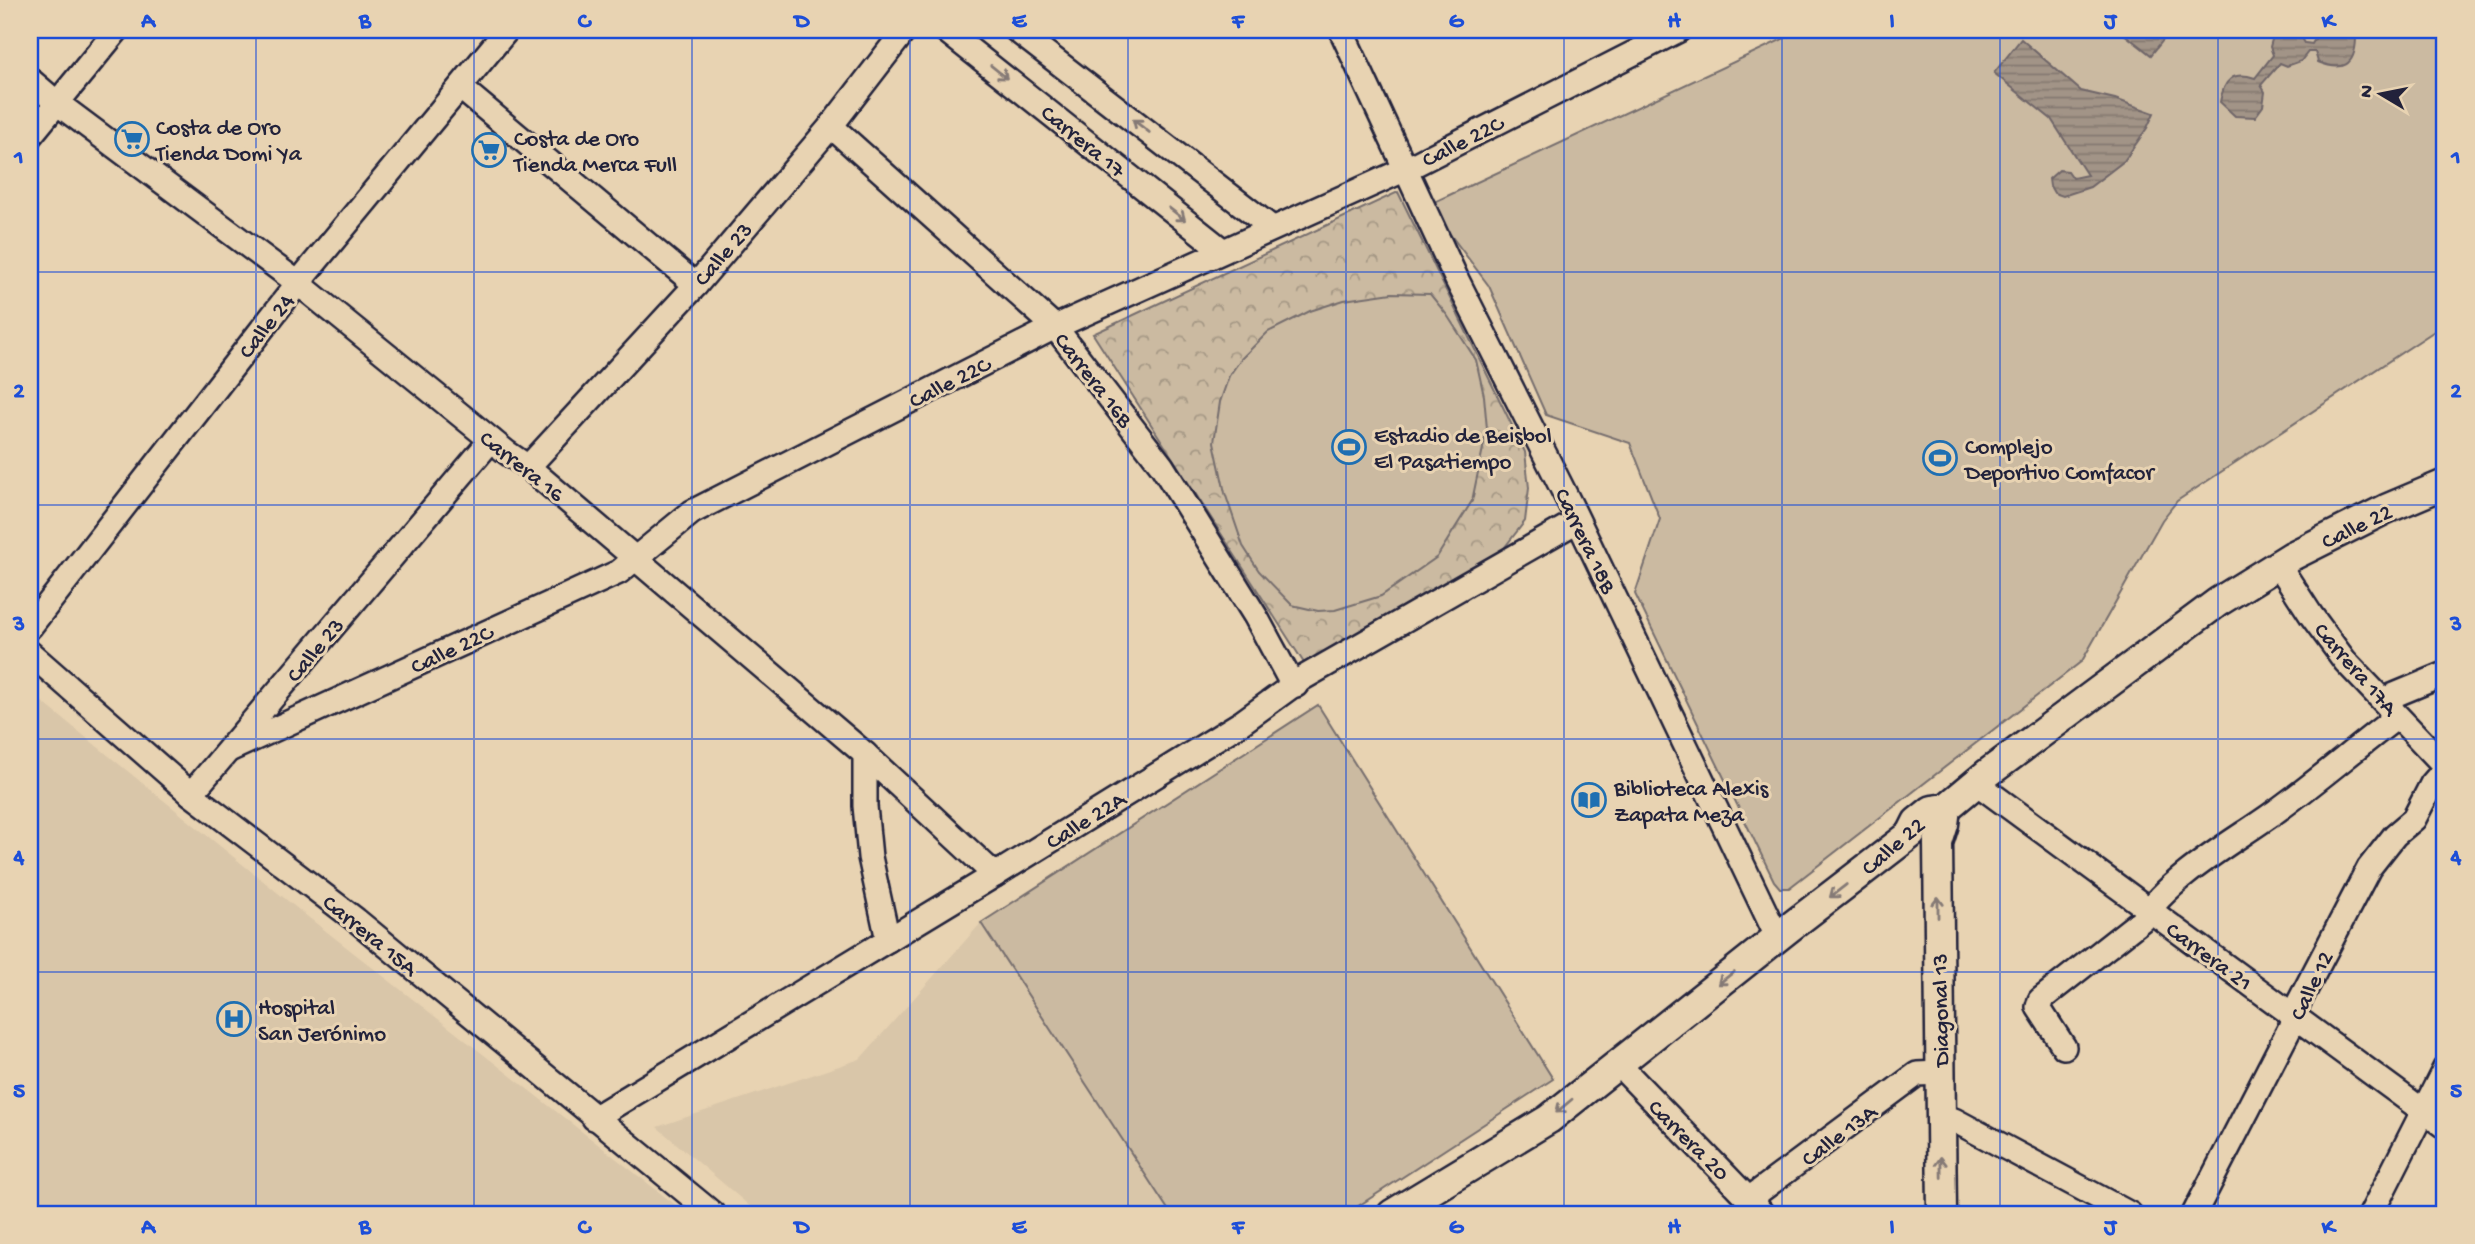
<svg xmlns="http://www.w3.org/2000/svg" width="2475" height="1244" font-family="'Gochi Hand',sans-serif">
	<style>
		.built { fill: #d9c6a9 }
		.forest { fill: url(#forest-crowns); stroke: #766e6e; stroke-width: 2 }
		.pitch { fill: #cbbaa1; stroke: #766e6e; stroke-width: 2 }
		.water { fill: url(#water-rules); stroke: #6f6669; stroke-width: 2 }
		.lines { fill: none; stroke-linecap: round; stroke-linejoin: round }
		.minor-casing { stroke: #22223b; stroke-width: 28 }
		.tertiary-casing { stroke: #22223b; stroke-width: 33 }
		.minor { stroke: #e8d3b2; stroke-width: 23 }
		.tertiary { stroke: #e8d3b2; stroke-width: 28 }
		.oneway { stroke: #857a76 }
		.grid { fill: none; stroke: #1d4ed8; stroke-width: 2; stroke-opacity: 0.55 }
		.labels { text-anchor: middle; stroke-width: 6; stroke-linejoin: round; paint-order: stroke }
		.poi-label { font-size: 23px; fill: #22223b; stroke: #e8d3b2; text-anchor: start }
		.street-label { font-size: 23px; fill: #22223b; stroke: #e8d3b2 }
		.neatline { fill: none; stroke: #1d4ed8; stroke-width: 2.5 }
		.grid-label { font-size: 23px; text-anchor: middle; font-weight: bold; fill: #1d4ed8 }
	</style>
	<defs>
		<pattern id="forest-crowns" width="20" height="18" patternUnits="userSpaceOnUse" patternTransform="scale(1.75)"><rect width="20" height="18" fill="#cbbaa1"/><path d="M2 6a3 3 0 1 1 6 0M12 15a3 3 0 1 1 6 0" fill="none" stroke="#a49784"/></pattern>
		<pattern id="water-rules" width="6" height="5" patternUnits="userSpaceOnUse" patternTransform="scale(1.75)"><rect width="6" height="5" fill="#a29487"/><path d="M0 2.5h6" fill="none" stroke="#847870"/></pattern>
	</defs>
	<rect width="100%" height="100%" fill="#e8d3b2"/>
	<filter id="ink" filterUnits="userSpaceOnUse"><feTurbulence type="fractalNoise" baseFrequency=".0143" numOctaves="2"/><feDisplacementMap in="SourceGraphic" scale="14" xChannelSelector="R" yChannelSelector="G"/><feConvolveMatrix kernelMatrix="1 2 1 2 8 2 1 2 1" color-interpolation-filters="sRGB"/></filter>
	<g filter="url(#ink)">
		<g class="built">
			<path d="M30,692L299,910L687,1214H30Z"/>
			<path d="M981,923L1171,1214H759L657,1127L860,1059Z"/>
		</g>
		<path class="forest" d="M1398,192L1525,452L1529,488L1525,521L1501,552L1304,663L1093,334Z"/>
		<g class="pitch">
			<path d="M1802,30H2445V324L2177,501L2162,520L2082,661L1789,888H1780L1774,881L1635,594L1660,519L1630,443L1546,415L1489,286L1428,205Z"/>
			<path d="M1392,293L1430,294L1447,315L1476,360L1484,396L1487,429L1472,501L1437,557L1381,596L1335,610L1318,611L1292,605L1259,571L1243,546L1225,493L1214,442L1220,402L1229,376L1241,359L1268,332L1310,311L1344,300Z"/>
			<path d="M1318,705L1553,1079L1346,1214H1171L981,923Z"/>
		</g>
		<g class="water">
			<path d="M2119,30H2171L2151,55Z"/>
			<path d="M2285,30H2297L2305,43L2312,44L2320,30H2349L2356,39C2355,66 2343,72 2318,62L2315,52H2308L2301,61L2287,66L2280,63L2261,85L2265,92L2263,106L2255,117L2235,116L2220,102C2224,79 2233,71 2255,78L2273,55L2270,47L2274,32Z"/>
			<path d="M2021,39L2081,91L2115,99L2154,113L2147,128L2124,161L2090,187L2063,196L2054,193L2050,186L2049,179L2059,170L2068,171L2073,178L2087,175L2051,119L1994,73Z"/>
		</g>
		<g class="lines">
			<g class="minor-casing">
				<g id="minor">
					<path d="M945,30L1222,250"/>
					<path d="M1016,30L1272,228"/>
					<path d="M1341,30L1457,280L1571,506L1772,926L1780,935"/>
					<path d="M30,80L57,103L298,283L506,452L528,467L865,754L995,875"/>
					<path d="M461,88L696,285"/>
					<path d="M831,126L1055,327L1162,466L1256,617L1290,680L1296,685"/>
					<path d="M30,136L117,30"/>
					<path d="M528,467L696,285L831,126L905,30"/>
					<path d="M2278,564L2311,615L2345,661L2445,766"/>
					<path d="M30,627L298,283L507,30"/>
					<path d="M30,653L191,794L356,920L713,1214"/>
					<path d="M229,750L619,572L692,512L1055,327L1406,169L1679,30"/>
					<path d="M865,754V806L870,857L888,940"/>
					<path d="M1979,781L1986,790L2445,1127"/>
					<path d="M191,794L491,440"/>
					<path d="M2064,1047L2038,1007L2040,1000L2143,919C2169,877 2235,841 2275,812C2314,784 2351,752 2389,723L2392,696L2445,674"/>
					<path d="M1618,1064L1761,1212"/>
					<path d="M594,1118L995,875L1241,723L1303,678L1577,521"/>
					<path d="M1941,1120H1954L2130,1214"/>
					<path d="M1753,1214L1757,1193L1917,1074L1940,1073"/>
					<path d="M2194,1214L2290,1028L2297,1006L2369,868L2395,835L2414,819L2432,784L2445,769"/>
					<path d="M2371,1214L2445,1068"/>
				</g>
			</g>
			<g class="tertiary-casing">
				<g id="tertiary">
					<path d="M1392,1214L1549,1119L1789,928L1911,834L1917,822L1932,810L1946,808L1988,773L2218,602L2292,556L2386,509L2445,484"/>
					<path d="M1942,1214L1938,843L1944,824L1946,808"/>
				</g>
			</g>
			<use href="#minor" class="minor"/>
			<use href="#tertiary" class="tertiary"/>
		</g>
		<defs><path id="oneway-shaft" d="M-6 0H5M1.5-3L5.5 0L1.5 3" fill="none" stroke-width="1.6" stroke-linecap="round" stroke-linejoin="round" transform="scale(1.75)"/></defs>
		<g class="oneway">
			<use href="#oneway-shaft" transform="translate(999 72) rotate(39)"/>
			<use href="#oneway-shaft" transform="translate(1141 126) rotate(-142)"/>
			<use href="#oneway-shaft" transform="translate(1177 214) rotate(38)"/>
			<use href="#oneway-shaft" transform="translate(1838 891) rotate(142)"/>
			<use href="#oneway-shaft" transform="translate(1938 907) rotate(-90)"/>
			<use href="#oneway-shaft" transform="translate(1726 978) rotate(142)"/>
			<use href="#oneway-shaft" transform="translate(1564 1106) rotate(140)"/>
			<use href="#oneway-shaft" transform="translate(1941 1167) rotate(-91)"/>
		</g>
	</g>
	<path class="grid" d="M256,30V1214M474,30V1214M692,30V1214M910,30V1214M1128,30V1214M1346,30V1214M1564,30V1214M1782,30V1214M2000,30V1214M2218,30V1214M30,272H2445M30,505H2445M30,739H2445M30,972H2445"/>
	<defs>
		<g id="supermarket-ring" transform="scale(1.75)"><circle r="9.5" fill="#e8d3b2" stroke="#1f6fb2" stroke-width="1.5"/><path d="M-6-5.5h2.5l.6 2H6L4.5 2H-2.5L-4.4-4H-6ZM-1.5 3.2a1.3 1.3 0 1 0 .1 0ZM3 3.2a1.3 1.3 0 1 0 .1 0Z" fill="#1f6fb2"/></g>
		<g id="stadium-ring" transform="scale(1.75)"><circle r="9.5" fill="#e8d3b2" stroke="#1f6fb2" stroke-width="1.5"/><path d="M0-5a6.5 5 0 1 0 0 10a6.5 5 0 1 0 0-10ZM-3.5-1.8h7v3.6h-7Z" fill="#1f6fb2"/></g>
		<g id="library-ring" transform="scale(1.75)"><circle r="9.5" fill="#e8d3b2" stroke="#1f6fb2" stroke-width="1.5"/><path d="M-6-4Q-3-5.5-.7-3.5V5Q-3 3-6 4ZM6-4Q3-5.5 .7-3.5V5Q3 3 6 4Z" fill="#1f6fb2"/></g>
		<g id="hospital-ring" transform="scale(1.75)"><circle r="9.5" fill="#e8d3b2" stroke="#1f6fb2" stroke-width="1.5"/><path d="M-5-5h3v3.5h4V-5h3V5h-3V1.5h-4V5h-3Z" fill="#1f6fb2"/></g>
	</defs>
	<g fill-rule="evenodd">
		<use href="#supermarket-ring" x="132" y="139"/>
		<use href="#supermarket-ring" x="489" y="150"/>
		<use href="#stadium-ring" x="1349" y="447"/>
		<use href="#stadium-ring" x="1940" y="458"/>
		<use href="#library-ring" x="1589" y="800"/>
		<use href="#hospital-ring" x="234" y="1019"/>
	</g>
	<g class="labels">
		<g class="poi-label">
			<text x="156" y="134">Costa de Oro<tspan x="156" dy="26">Tienda Domi Ya</tspan></text>
			<text x="514" y="145">Costa de Oro<tspan x="514" dy="26">Tienda Merca Full</tspan></text>
			<text x="1374" y="442">Estadio de Beisbol<tspan x="1374" dy="26">El Pasatiempo</tspan></text>
			<text x="1965" y="453">Complejo<tspan x="1965" dy="26">Deportivo Comfacor</tspan></text>
			<text x="1614" y="795">Biblioteca Alexis<tspan x="1614" dy="26">Zapata Meza</tspan></text>
			<text x="258" y="1014">Hospital<tspan x="258" dy="26">San Jerónimo</tspan></text>
		</g>
		<g class="street-label">
			<text transform="translate(1084 140) rotate(39)" y="8">Carrera 17</text>
			<text transform="translate(1462 140) rotate(-27)" y="8">Calle 22C</text>
			<text transform="translate(722 253) rotate(-49)" y="8">Calle 23</text>
			<text transform="translate(265 325) rotate(-52)" y="8">Calle 24</text>
			<text transform="translate(1095 379) rotate(52)" y="8">Carrera 16B</text>
			<text transform="translate(949 381) rotate(-27)" y="8">Calle 22C</text>
			<text transform="translate(523 465) rotate(38)" y="8">Carrera 16</text>
			<text transform="translate(2356 525) rotate(-26)" y="8">Calle 22</text>
			<text transform="translate(1587 540) rotate(64)" y="8">Carrera 18B</text>
			<text transform="translate(451 648) rotate(-25)" y="8">Calle 22C</text>
			<text transform="translate(314 649) rotate(-50)" y="8">Calle 23</text>
			<text transform="translate(2357 668) rotate(49)" y="8">Carrera 17A</text>
			<text transform="translate(1085 819) rotate(-32)" y="8">Calle 22A</text>
			<text transform="translate(1892 845) rotate(-41)" y="8">Calle 22</text>
			<text transform="translate(371 934) rotate(39)" y="8">Carrera 15A</text>
			<text transform="translate(2210 955) rotate(36)" y="8">Carrera 21</text>
			<text transform="translate(2310 985) rotate(-65)" y="8">Calle 12</text>
			<text transform="translate(1939 1010) rotate(-91)" y="8">Diagonal 13</text>
			<text transform="translate(1838 1134) rotate(-37)" y="8">Calle 13A</text>
			<text transform="translate(1690 1139) rotate(45)" y="8">Carrera 20</text>
		</g>
	</g>
	<rect width="2475" height="1244" fill="none" stroke="#e8d3b2" stroke-width="77"/>
	<g transform="translate(2381 94) rotate(280)" stroke="#e8d3b2" stroke-width="5" paint-order="stroke">
	<path d="M0-5L12 26L0 18L-12 26Z" fill="#22223b"/>
	<text y="-10" font-size="19" font-weight="bold" text-anchor="middle" fill="#22223b">N</text>
	</g>
	<rect x="38" y="38" width="2398" height="1168" class="neatline"/>
	<g class="grid-label">
		<text x="148" y="27">A</text>
		<text x="365" y="27">B</text>
		<text x="584" y="27">C</text>
		<text x="802" y="27">D</text>
		<text x="1019" y="27">E</text>
		<text x="1238" y="27">F</text>
		<text x="1456" y="27">G</text>
		<text x="1674" y="27">H</text>
		<text x="1892" y="27">I</text>
		<text x="2110" y="27">J</text>
		<text x="2328" y="27">K</text>
		<text x="19" y="163">1</text>
		<text x="2456" y="163">1</text>
		<text x="19" y="397">2</text>
		<text x="2456" y="397">2</text>
		<text x="19" y="630">3</text>
		<text x="2456" y="630">3</text>
		<text x="19" y="863">4</text>
		<text x="2456" y="863">4</text>
		<text x="19" y="1097">5</text>
		<text x="2456" y="1097">5</text>
		<text x="148" y="1233">A</text>
		<text x="365" y="1233">B</text>
		<text x="584" y="1233">C</text>
		<text x="802" y="1233">D</text>
		<text x="1019" y="1233">E</text>
		<text x="1238" y="1233">F</text>
		<text x="1456" y="1233">G</text>
		<text x="1674" y="1233">H</text>
		<text x="1892" y="1233">I</text>
		<text x="2110" y="1233">J</text>
		<text x="2328" y="1233">K</text>
	</g>
</svg>
